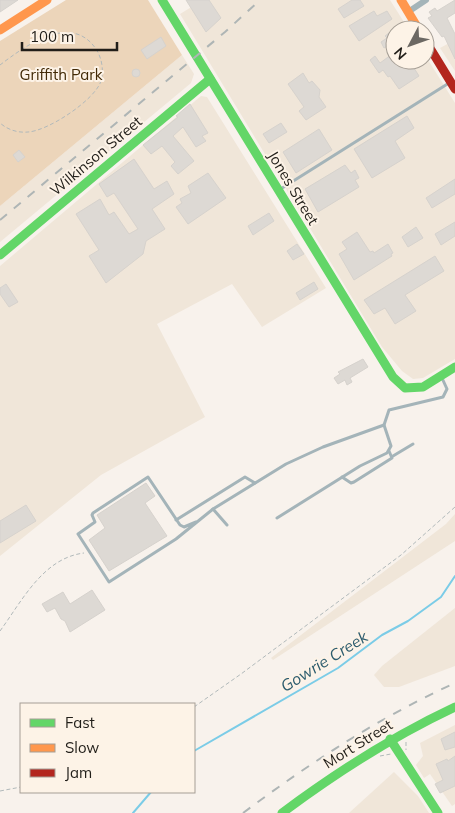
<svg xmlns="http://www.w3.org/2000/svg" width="455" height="813" font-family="Mulish,sans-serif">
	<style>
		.built { fill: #f0e6d9 }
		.green { fill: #ecd5ba }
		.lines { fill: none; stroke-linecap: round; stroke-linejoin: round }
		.stream { stroke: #7bcce7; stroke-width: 2 }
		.building { fill: #ddd9d4; stroke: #d6d2cd }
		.path { stroke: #b1b9ba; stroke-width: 1; stroke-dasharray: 4 2.5; stroke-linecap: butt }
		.lane { stroke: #a4b4b9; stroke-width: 3 }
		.street { stroke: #a4b4b9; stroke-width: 6 }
		.fast { stroke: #63d668; stroke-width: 9 }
		.slow { stroke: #ff974d; stroke-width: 9 }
		.jam { stroke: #b3261e; stroke-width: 9 }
		.rail { stroke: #aeb5b5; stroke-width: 2; stroke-dasharray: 9 9; stroke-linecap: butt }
		.labels { text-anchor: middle; stroke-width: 4; stroke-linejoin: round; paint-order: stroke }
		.park-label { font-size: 15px; fill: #422a06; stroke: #fdf3e7 }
		.street-label { font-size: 15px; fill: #211e19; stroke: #fdf3e7 }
		.water-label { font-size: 16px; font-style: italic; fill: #2c5c6e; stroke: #fdf3e7 }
	</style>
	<rect width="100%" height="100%" fill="#f8f2ec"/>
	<g class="built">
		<path d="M203,0H390L409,30H395V60H425V55L455,103V359L423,378L413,379L402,371L382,347L180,14Z"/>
		<path d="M455,40V71L440,48Z"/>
		<path d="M182,55L194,74L191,83L0,242V206Z"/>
		<path d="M201,96L207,97L326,288L262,327L232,284L157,324L205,417L101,475L0,556V266Z"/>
		<path d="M455,514V541L273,660L271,658L446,524Z"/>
		<path d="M455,608V666L399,687H384L374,675L382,666Z"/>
		<path d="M455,725V804L452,806L430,774L424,778L416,765L423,756L420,743Z"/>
		<path d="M394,772L418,796L429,813H349Z"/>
	</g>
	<path class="green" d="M66,0H148L182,55L0,206V41Z"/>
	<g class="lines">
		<g class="stream">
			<path d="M194,751L338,668L382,635L408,621L441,597L455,576"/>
			<path d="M133,813L151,792"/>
		</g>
	</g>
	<g class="building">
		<path d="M0,0H18L0,12Z"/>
		<path d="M186,0H209L221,18L206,32Z"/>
		<path d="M352,0H360L364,6L344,18L338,9Z"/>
		<path d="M455,0V13L447,18L455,34V59L444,36L442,37L428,18L432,16L429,12L435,8L437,11Z"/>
		<path d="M374,11L377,16L387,11L392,19L359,41L349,26Z"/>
		<path d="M403,22L408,30H395V41L384,48L381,42L387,38L385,36Z"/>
		<path d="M161,37L166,46L147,59L141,50Z"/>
		<path d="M395,52V60H409L419,76L399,89L390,76L388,77L383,70L379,73L370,60L375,56L380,63Z"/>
		<circle cx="136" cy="73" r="4"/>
		<path d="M303,73L309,83L312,81L320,90L319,97L326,107L306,120L299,111L304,107L288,84Z"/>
		<path d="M190,104L208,133L202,136L206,141L196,147L183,127L173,136L194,161L178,174L171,166L175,162L162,146L151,154L143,145L178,117L176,116Z"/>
		<path d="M407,116L414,128L395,141L405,158L372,178L354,149Z"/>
		<path d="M281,123L287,132L269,143L263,134Z"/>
		<path d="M319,129L332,150L296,173L283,152Z"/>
		<path d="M19,150L25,157L18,162L13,155Z"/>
		<path d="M134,159L154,189L167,181L174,194L152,209L165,229L146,241L143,254L106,283L89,256L99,250L76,214L100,199L109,215L114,212L129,234L138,229L114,193L107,197L99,184Z"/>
		<path d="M345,165L351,173L355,170L359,178L355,180L359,187L318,212L305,189Z"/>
		<path d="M208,173L226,198L188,224L176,207L182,203L180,199L191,193L188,186Z"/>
		<path d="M455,179V194L432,208L426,198Z"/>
		<path d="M269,213L274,221L253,235L248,226Z"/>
		<path d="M455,222V236L441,245L435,234Z"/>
		<path d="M416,227L423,238L408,247L402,237Z"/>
		<path d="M357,232L370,252L373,251L374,253L388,244L393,253L391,254L392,256L354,280L339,254L347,249L342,242Z"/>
		<path d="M297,244L304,254L293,260L287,251Z"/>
		<path d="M435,256L444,271L405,295L416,311L395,324L385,308L374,314L364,300Z"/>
		<path d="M314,282L318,289L300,300L296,293Z"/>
		<path d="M6,284L18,302L9,307L0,294V288Z"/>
		<path d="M363,359L368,367L350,378L352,382L347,385L345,380L338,384L334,378L340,374L338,372Z"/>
		<path d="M146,483L155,496L145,503L167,536L109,571L89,540L105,528L97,515Z"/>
		<path d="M26,505L36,521L0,543V521Z"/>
		<path d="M92,590L105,610L70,632L65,621L61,619L55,608L47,612L42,604L63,592L70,604Z"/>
		<path d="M455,732V747L445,750L441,739Z"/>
		<path d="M455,756V786L440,793L435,784L443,780L436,764L447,759L448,761Z"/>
	</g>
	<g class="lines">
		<g class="path">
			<path d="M0,65C25,46 71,12 96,49C102,58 104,71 101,81C95,100 48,131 28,132C18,133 8,130 0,123"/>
			<path d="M0,631C22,601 43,558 84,553"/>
			<path d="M194,707L241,674L401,555L455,507"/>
			<path d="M406,742V750"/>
			<path d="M380,756L391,754"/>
			<path d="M0,791L21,787"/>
		</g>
		<g class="lane">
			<path d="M279,190L449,83"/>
			<path d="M393,456L413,444"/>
			<path d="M342,477L351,483L354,482L392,458L389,451"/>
			<path d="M213,509L227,525"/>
			<path d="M277,518L360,466L387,453L391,446L384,425L389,410L443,397L447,389L442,378"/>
			<path d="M176,520L245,477L255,483"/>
			<path d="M196,522L184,527L180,525L148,477L93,513L92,515L95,522L78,534L109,582L176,539L213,509L286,464L323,447L384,425"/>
		</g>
		<path class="street" d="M408,12L426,0"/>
		<g class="fast">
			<path d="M162,0L393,377L405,388L423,387L455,367"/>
			<path d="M0,255L210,79"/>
			<path d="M390,739L438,813"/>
			<path d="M282,813C337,772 393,736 455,707"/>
		</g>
		<g class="slow">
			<path d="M401,0L419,30"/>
			<path d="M0,30L47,0"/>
		</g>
		<path class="jam" d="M425,40L455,89"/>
		<g class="rail">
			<path d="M0,220L225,32L260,0"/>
			<path d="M243,813C310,763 378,718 455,683"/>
		</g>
	</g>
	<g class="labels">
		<g class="park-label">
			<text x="61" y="80">Griffith Park</text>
		</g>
		<g class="street-label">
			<text transform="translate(96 156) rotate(-40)" y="5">Wilkinson Street</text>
			<text transform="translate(293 188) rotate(59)" y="5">Jones Street</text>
			<text transform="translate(358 744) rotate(-32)" y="5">Mort Street</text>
		</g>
		<g class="water-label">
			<text transform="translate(324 661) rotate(-32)" y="6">Gowrie Creek</text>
		</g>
	</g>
	<rect x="20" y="703" width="175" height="90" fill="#fdf3e7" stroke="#a59e95"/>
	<rect x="30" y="719" width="25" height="8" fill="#63d668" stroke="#a59e95"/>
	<text x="65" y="728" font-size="15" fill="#211e19">Fast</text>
	<rect x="30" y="744" width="25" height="8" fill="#ff974d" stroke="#a59e95"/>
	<text x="65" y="753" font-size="15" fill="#211e19">Slow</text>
	<rect x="30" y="769" width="25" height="8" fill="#b3261e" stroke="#a59e95"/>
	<text x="65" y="778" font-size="15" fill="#211e19">Jam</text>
	<g transform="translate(410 45) rotate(229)"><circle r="24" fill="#fdf3e7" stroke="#a59e95"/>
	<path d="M0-4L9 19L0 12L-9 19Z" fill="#6c6863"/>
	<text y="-8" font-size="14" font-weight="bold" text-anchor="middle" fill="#211e19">N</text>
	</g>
	<path d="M22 42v8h95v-8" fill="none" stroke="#211e19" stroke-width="2.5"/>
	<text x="30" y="42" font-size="15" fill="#211e19" stroke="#fdf3e7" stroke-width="4" paint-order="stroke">100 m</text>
</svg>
